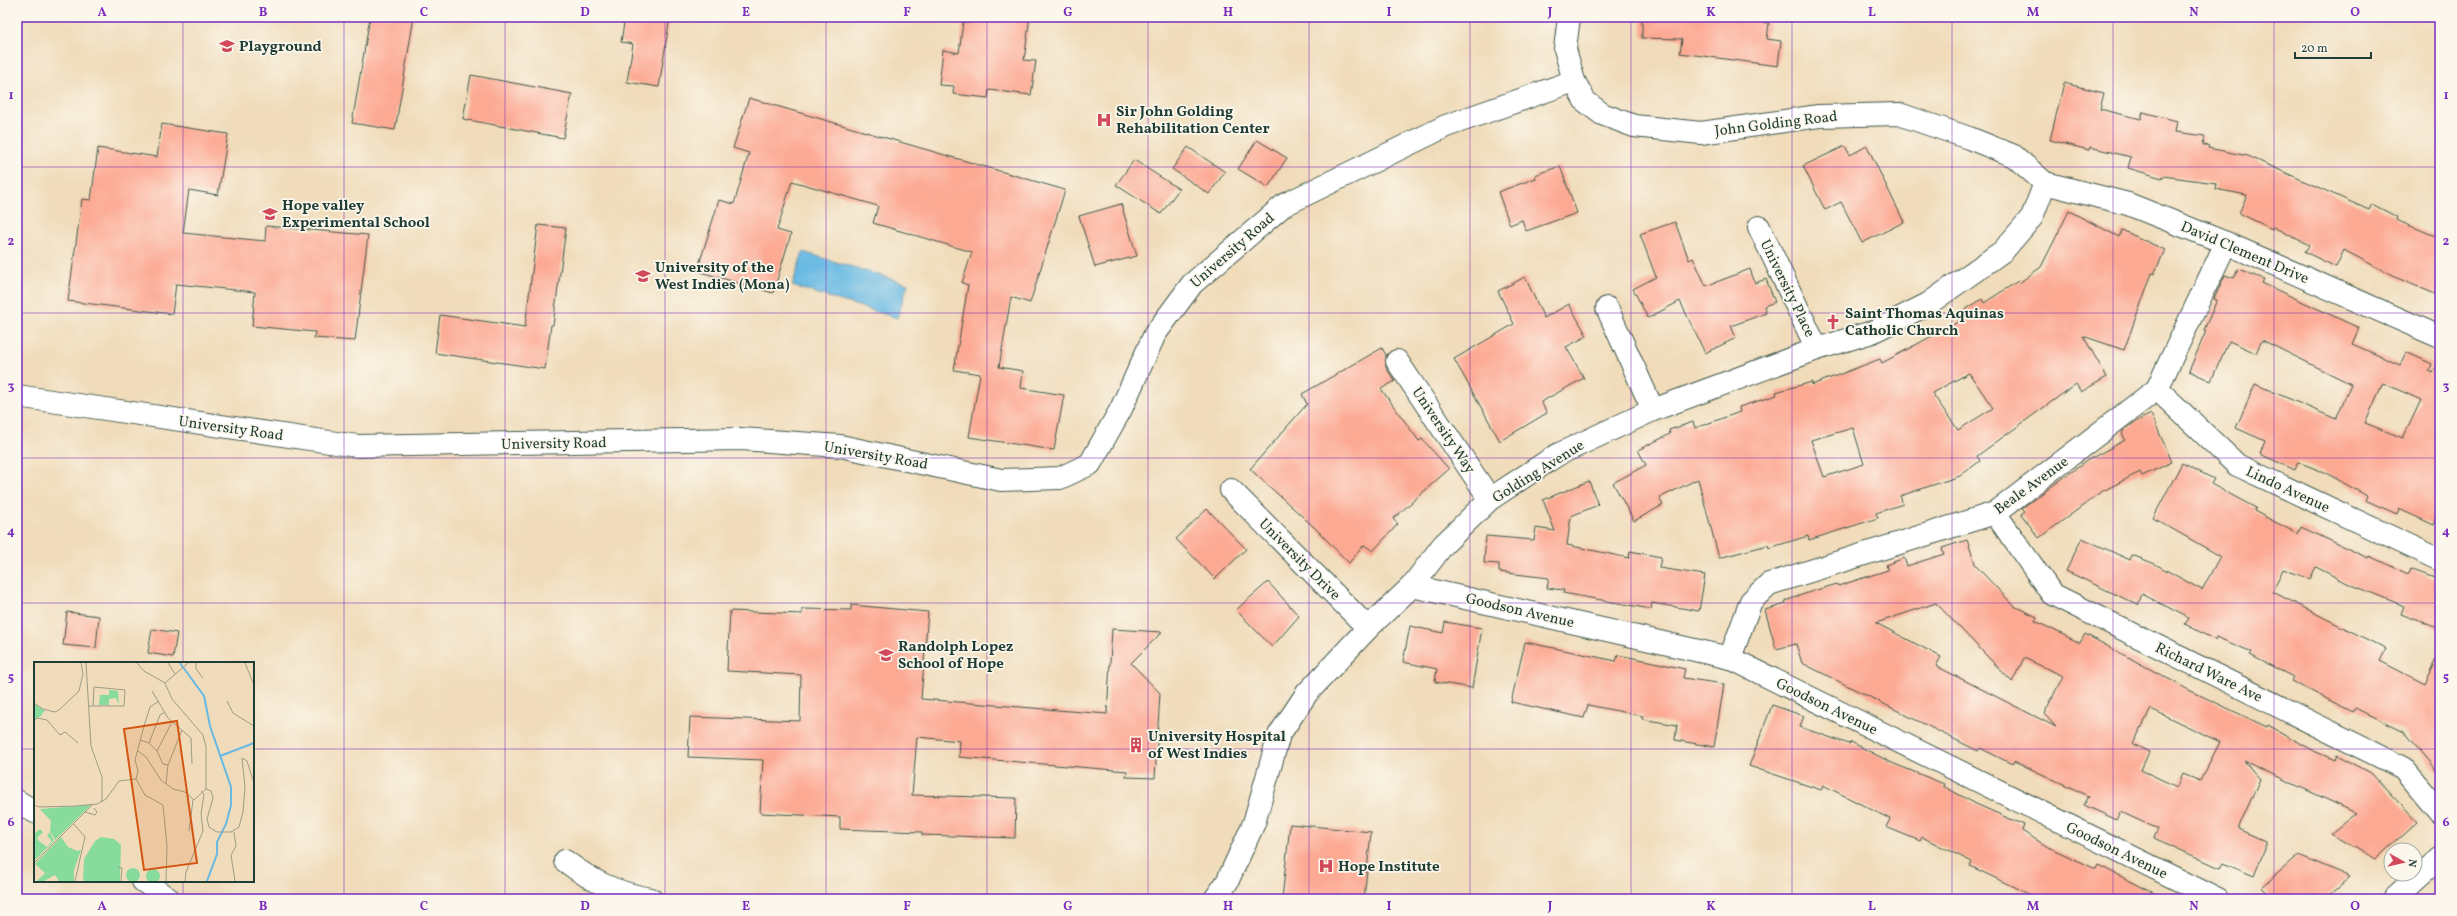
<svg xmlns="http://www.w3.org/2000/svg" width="2457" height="916" font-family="Vollkorn,serif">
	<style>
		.water { fill: #68b9e3; stroke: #447b8c }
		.building { fill: #fcaa94; fill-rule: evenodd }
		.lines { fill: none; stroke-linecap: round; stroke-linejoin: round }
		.minor-casing { stroke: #3e5548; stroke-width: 24 }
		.minor { stroke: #fff; stroke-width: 22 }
		.grid { fill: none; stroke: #7b2cbf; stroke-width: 1; stroke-opacity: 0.55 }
		.labels { text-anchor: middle; stroke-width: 3.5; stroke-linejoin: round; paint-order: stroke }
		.poi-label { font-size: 15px; font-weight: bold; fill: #1f3d34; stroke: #fbf7ec; text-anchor: start }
		.street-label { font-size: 15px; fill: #1f3d34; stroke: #fbf7ec }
		.inset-river { fill: none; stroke: #68b9e3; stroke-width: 2 }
		.inset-road { fill: none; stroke: #9c9c84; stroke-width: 1 }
		.view { fill: #d45610; fill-opacity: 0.15; stroke: #d45610; stroke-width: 2 }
		.inset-edge { fill: none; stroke: #1f3d34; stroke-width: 2 }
		.neatline { fill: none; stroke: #7b2cbf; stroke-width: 1.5 }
		.grid-label { font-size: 13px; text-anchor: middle; font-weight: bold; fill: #7b2cbf }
	</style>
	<rect width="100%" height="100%" fill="#fbf7ec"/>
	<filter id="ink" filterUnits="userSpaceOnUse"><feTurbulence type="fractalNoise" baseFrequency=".025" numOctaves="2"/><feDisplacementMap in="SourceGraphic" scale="8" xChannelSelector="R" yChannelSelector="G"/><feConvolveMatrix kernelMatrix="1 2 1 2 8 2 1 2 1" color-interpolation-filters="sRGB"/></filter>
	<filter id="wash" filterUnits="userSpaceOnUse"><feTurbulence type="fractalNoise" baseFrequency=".012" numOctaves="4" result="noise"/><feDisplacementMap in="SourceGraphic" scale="16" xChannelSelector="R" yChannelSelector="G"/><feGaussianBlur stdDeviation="0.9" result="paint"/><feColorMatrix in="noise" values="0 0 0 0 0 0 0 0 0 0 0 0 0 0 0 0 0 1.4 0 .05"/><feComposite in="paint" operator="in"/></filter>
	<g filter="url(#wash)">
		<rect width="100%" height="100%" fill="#f0dcba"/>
		<path class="water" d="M803,252L908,284L897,318L792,286Z"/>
		<g id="blocks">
			<g class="building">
				<path d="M370,17H414L395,130L352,123Z"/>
				<path d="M625,17H670L659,87L627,82L633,44L621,42Z"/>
				<path d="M971,17H1030L1024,60L1036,61L1031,95L989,90L988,98L953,94L954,86L939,85L943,50L959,53L963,22L970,23Z"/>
				<path d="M1642,17H1720L1769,23L1767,39L1781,41L1778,66L1680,53L1682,39L1642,38Z"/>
				<path d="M471,75L572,94L563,138L463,119Z"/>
				<path d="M2064,83L2104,93L2100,109L2141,119L2143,112L2177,121L2175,132L2205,136L2203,145L2209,146L2208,148L2248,156L2369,210L2372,204L2397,217L2396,220L2440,238V296L2397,278L2344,250L2336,267L2305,252L2309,245L2273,227L2272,229L2239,213L2247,195L2215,189L2216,183L2163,176L2162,178L2128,168L2131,157L2090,147L2089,150L2050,140Z"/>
				<path d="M749,98L1065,190L1030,303L1011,297L999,367L1023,371L1021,388L1064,395L1054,450L969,437L980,374L954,370L968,285L962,283L972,252L873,223L878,206L792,181L777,230L791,234L773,293L697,271L719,200L734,204L749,153L733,148Z"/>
				<path d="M162,124L228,134L218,195L189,190L183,233L265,241L266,226L368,235L355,341L314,338L315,332L252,326L255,292L176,284L172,314L68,301L82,199L91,200L98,148L157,157Z"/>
				<path d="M1257,140L1287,158L1268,187L1238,169Z"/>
				<path d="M1845,146L1850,155L1867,146L1904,222L1862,243L1841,202L1825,210L1803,166Z"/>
				<path d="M1188,147L1225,172L1209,194L1172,169Z"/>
				<path d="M1134,160L1179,189L1161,214L1116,185Z"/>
				<path d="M1560,166L1577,213L1526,231L1522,220L1510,225L1498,192L1536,178L1535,175Z"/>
				<path d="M1121,204L1137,256L1095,267L1079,216Z"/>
				<path d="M2069,211L2119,237L2122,230L2165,250L2154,274L2152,273L2124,350L2083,336L2107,377L2081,392L2076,384L1977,456L1980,461L1960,476L1900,496L1903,504L1876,513L1878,518L1809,540L1808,536L1769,548L1768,545L1719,558L1698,479L1659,498L1663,505L1634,521L1613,483L1646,465L1638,450L1670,434L1669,430L1693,422L1695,428L1740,412L1739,407L1777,395L1776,392L1812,382V385L1880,359L1882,363L1960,321L1957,315L1982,299L1984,303L2018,281L2019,283L2041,267ZM1969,373L1993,408L1958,430L1932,393ZM1853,428L1864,464L1824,477L1811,440Z"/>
				<path d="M1675,222L1689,260L1693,258L1706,286L1750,269L1755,283L1766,279L1775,302L1764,306L1766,313L1731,326L1736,338L1705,353L1680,301L1648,318L1633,289L1656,277L1640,234Z"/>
				<path d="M538,225L566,228L553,325H551L545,369L435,353L440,315L525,327Z"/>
				<path d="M2238,269L2264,279L2262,283L2359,328L2352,344L2400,365L2406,352L2432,364L2429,371L2433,373L2440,359V511L2434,525L2399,509L2397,514L2365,500L2367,496L2326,473L2298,462L2295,470L2260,454L2265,441L2236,428L2255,384L2336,419L2351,384L2262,340L2256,353L2229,341L2211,381L2189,371L2206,331L2204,330L2217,300L2214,299L2225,275L2234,278ZM2383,383L2421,400L2403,438L2365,423Z"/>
				<path d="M1525,277L1544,318L1569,304L1587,336L1566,347L1584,378L1541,402L1547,413L1500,441L1454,359L1514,324L1498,291Z"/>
				<path d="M1382,348L1386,355V368L1395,381L1381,389L1419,441L1422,439L1449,469L1393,519L1398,524L1373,551L1364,545L1349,563L1314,527L1250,469L1307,404L1302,394Z"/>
				<path d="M2151,414L2172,462L2142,476L2140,472L2103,491L2039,538L2021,514L2025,511L2022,508L2088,460L2125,440L2122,432L2135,422Z"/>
				<path d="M2182,463L2214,479L2211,484L2256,508L2254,511L2298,534L2301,527L2368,558L2369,556L2408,574L2410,569L2440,580V629L2401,614L2404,606L2347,583L2316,567L2310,579L2283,569L2273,592L2386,649L2380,661L2425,684L2440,653V775L2404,732L2355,708L2353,712L2291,681L2293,677L2250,655L2252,652L2216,637L2215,640L2185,624L2189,618L2142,594L2138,605L2066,571L2082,538L2130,560L2132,555L2155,564L2202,590L2220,556L2153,518Z"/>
				<path d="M1589,481L1598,505L1571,516L1567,545L1629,558L1630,551L1661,557L1659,568L1705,575L1699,611L1652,603L1651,609L1563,593L1564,590L1547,588L1549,578L1499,572V564L1484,563L1486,536L1534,540L1536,528L1555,531L1543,500Z"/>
				<path d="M1207,509L1246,549L1215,579L1176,539Z"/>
				<path d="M1967,540L1976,566L2014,606L2037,617L2035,621L2080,643L2085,634L2187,689L2267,727L2268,725L2316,752L2335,760L2337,755L2371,773L2417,822L2376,859L2330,834L2356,813L2244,761L2260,779L2238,829L2265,841V849L2254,876L2223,863L2220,868L2154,838L2158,829L2121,812L2117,820L2084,805L2089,796L2014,761L2012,764L1980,748L1978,751L1802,663L1796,644L1776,649L1765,610L1786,604L1785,601L1810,592L1837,584L1838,586L1888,570L1886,565L1904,558L1907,566L1944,554L1942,548ZM1936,603L2012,682L2024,658L2063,676L2044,714L2056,727L1936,666L1941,657L1876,623ZM2151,709L2220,742L2200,781L2183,774L2177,787L2141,770L2149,752L2133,744Z"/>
				<path d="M1268,582L1299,616L1272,647L1236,610Z"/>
				<path d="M851,605L928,612L921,699L1107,714L1112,629L1162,632L1131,663L1160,693L1155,778L1126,777L1127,771L959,757L960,741L917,737L912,795L1016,798L1015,838L922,835V832L840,829V817L760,813L763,760L688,757L690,717L800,721L801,675L727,671L730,611L802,614V609L851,610Z"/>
				<path d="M67,612L99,616L96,648L63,645Z"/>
				<path d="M1445,622L1482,628L1472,688L1435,682L1437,669L1403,662L1410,626L1443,633Z"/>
				<path d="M152,629L177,633L173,657L148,653Z"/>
				<path d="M1525,642L1616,661L1618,655L1644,660L1685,669L1683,678L1724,684L1714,747L1675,740L1677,725L1642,719L1643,716L1588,705L1584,718L1511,702Z"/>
				<path d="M1772,705L1804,716L1800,727L1849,744L1851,742L1892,763L1944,784L1943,786L1976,804L2024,825L2022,831L2048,847L2096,869L2098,865L2166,899H2039L1970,866L1972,862L1922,837L1920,841L1886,827L1890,819L1823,785L1821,790L1749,766Z"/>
				<path d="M1290,824L1371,832L1364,899H1282Z"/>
				<path d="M2299,855L2350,877L2324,899H2272L2262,887Z"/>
			</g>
		</g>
	</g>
	<g filter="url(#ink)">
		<use href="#blocks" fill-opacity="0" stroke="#3e5548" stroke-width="1"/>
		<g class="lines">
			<g class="minor-casing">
				<g id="minor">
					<path d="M1569,17L1565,49L1574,81L1585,101L1602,114L1634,126L1701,133L1819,116L1899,114L1969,138L2014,156L2045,183L2128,204L2226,243L2440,337"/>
					<path d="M1759,227L1817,349"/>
					<path d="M1607,308L1653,410"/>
					<path d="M1397,361L1490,499"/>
					<path d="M2157,389L2237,465L2440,560"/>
					<path d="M17,396L357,446L741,439L840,446L1001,480L1060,478L1090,464L1121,409L1155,334L1192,284L1284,205L1446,126L1574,81"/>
					<path d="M1231,490L1368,628"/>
					<path d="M1995,513L2052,594L2403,768L2440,812"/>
					<path d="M1412,586L1730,658L2217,899"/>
					<path d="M1730,658L1751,601L1769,584L1995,513L2157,389L2226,243"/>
					<path d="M17,801L35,812"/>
					<path d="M565,861C593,882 616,893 651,899"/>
					<path d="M143,881L169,899"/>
					<path d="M1215,899L1227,882L1254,823L1279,735L1307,693L1368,628L1412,586L1443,545L1490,499L1557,455L1653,410L1817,349L1872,332L1928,304L2003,251L2032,217L2045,183"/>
					<path d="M2394,899L2440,858"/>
				</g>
			</g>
			<use href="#minor" class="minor"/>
		</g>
	</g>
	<path class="grid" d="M183,17V663M344,17V899M505,17V899M665,17V899M826,17V899M987,17V899M1148,17V899M1309,17V899M1470,17V899M1631,17V899M1792,17V899M1952,17V899M2113,17V899M2274,17V899M17,167H2440M17,313H2440M17,458H2440M17,603H2440M17,749H35M253,749H2440M183,881V899"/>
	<defs>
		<g id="school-bare" transform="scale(1.2)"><path d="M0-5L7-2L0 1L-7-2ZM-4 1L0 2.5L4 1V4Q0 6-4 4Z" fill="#d1495b" stroke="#fbf7ec" stroke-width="2.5" paint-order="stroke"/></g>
		<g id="hospital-bare" transform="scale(1.2)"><path d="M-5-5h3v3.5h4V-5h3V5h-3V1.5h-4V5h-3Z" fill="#d1495b" stroke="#fbf7ec" stroke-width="2.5" paint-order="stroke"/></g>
		<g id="university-bare" transform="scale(1.2)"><path d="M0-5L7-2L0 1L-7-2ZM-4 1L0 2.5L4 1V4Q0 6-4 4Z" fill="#d1495b" stroke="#fbf7ec" stroke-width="2.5" paint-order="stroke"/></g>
		<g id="church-bare" transform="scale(1.2)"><path d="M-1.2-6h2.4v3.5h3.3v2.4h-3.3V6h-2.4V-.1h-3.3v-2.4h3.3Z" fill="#d1495b" stroke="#fbf7ec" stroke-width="2.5" paint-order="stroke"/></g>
		<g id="building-bare" transform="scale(1.2)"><path d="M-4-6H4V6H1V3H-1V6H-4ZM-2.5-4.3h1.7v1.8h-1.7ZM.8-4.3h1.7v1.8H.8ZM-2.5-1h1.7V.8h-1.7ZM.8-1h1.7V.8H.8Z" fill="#d1495b" stroke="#fbf7ec" stroke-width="2.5" paint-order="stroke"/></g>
	</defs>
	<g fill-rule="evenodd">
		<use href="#school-bare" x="227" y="46"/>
		<use href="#hospital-bare" x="1104" y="120"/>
		<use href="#school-bare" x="270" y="214"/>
		<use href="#university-bare" x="643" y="276"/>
		<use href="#church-bare" x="1833" y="322"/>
		<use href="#school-bare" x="886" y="655"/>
		<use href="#building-bare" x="1136" y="745"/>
		<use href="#hospital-bare" x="1326" y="866"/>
	</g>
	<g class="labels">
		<g class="poi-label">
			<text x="239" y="51">Playground</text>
			<text x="1116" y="116">Sir John Golding<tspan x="1116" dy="17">Rehabilitation Center</tspan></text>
			<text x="282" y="210">Hope valley<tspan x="282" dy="17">Experimental School</tspan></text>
			<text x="655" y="272">University of the<tspan x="655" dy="17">West Indies (Mona)</tspan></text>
			<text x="1845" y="318">Saint Thomas Aquinas<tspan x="1845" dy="17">Catholic Church</tspan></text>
			<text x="898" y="651">Randolph Lopez<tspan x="898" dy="17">School of Hope</tspan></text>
			<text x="1148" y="741">University Hospital<tspan x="1148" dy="17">of West Indies</tspan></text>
			<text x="1338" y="871">Hope Institute</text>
		</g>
		<g class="street-label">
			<text transform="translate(1776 123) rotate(-7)" y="5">John Golding Road</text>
			<text transform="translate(1232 250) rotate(-41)" y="5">University Road</text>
			<text transform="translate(2245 252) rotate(23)" y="5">David Clement Drive</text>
			<text transform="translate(1788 288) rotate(64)" y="5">University Place</text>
			<text transform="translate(231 428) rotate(8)" y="5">University Road</text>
			<text transform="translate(1444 430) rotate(56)" y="5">University Way</text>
			<text transform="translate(554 443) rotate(-1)" y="5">University Road</text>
			<text transform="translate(876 455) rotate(10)" y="5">University Road</text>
			<text transform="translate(1538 471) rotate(-32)" y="5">Golding Avenue</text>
			<text transform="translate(2031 485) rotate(-36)" y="5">Beale Avenue</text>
			<text transform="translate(2288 489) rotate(25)" y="5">Lindo Avenue</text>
			<text transform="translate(1300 559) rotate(45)" y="5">University Drive</text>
			<text transform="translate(1520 610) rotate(13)" y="5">Goodson Avenue</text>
			<text transform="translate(2209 672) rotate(26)" y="5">Richard Ware Ave</text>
			<text transform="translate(1827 706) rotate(26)" y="5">Goodson Avenue</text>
			<text transform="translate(2117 850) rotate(26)" y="5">Goodson Avenue</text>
		</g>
	</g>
	<g transform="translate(34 662)">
		<rect width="220" height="220" fill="#f0dcba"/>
		<path d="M75,28L84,29L85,43L82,36L75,37V43H65L66,33H75ZM0,42L11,48L6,55L0,57ZM57,143L21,178L16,169L17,159L6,147ZM6,167L9,170L3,176L5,179L13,185L18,179L13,174L16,170L20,179L0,199V172ZM27,175L34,185L43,189L47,188L40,208V219H25L21,213L10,219H3L11,211L1,202ZM67,175L80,177L87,183L86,219H50L49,217L50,197L61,179ZM92 213a7 7 0 1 1 14 0a7 7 0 1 1-14 0ZM112 214a7 7 0 1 1 14 0a7 7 0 1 1-14 0Z" fill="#87db9d"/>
		<path class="inset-river" d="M146,1L170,34L176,64L197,125V143L192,162L183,180V192L173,219M186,94L220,81"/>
		<path class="inset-road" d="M52,1L57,84L68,115V140M103,1L110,9L131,21L138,37L169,73L172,85V127M134,1L141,12M162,1V7L169,16M211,1L220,23M131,21L154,1M118,29L134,56L157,76L158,102M193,39L199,51L220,64M0,41L9,47L21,50L25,48L45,29L49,12L47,1M54,44H90L91,28L60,25L59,44M0,59L3,56L13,58L26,73L31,70L44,81M106,78L115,81L123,89L129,102L134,103M115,81L126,53L131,50M104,89L112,95L127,118L139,127L151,130L160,138L172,127M123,89L138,60M102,117L111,133L129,143L133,184L132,219M102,117L104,109L101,98L110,64L116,45L125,39M132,122L134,103L148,68M172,127L177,129L179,136L173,157L175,165L183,170H197L205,165L209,150L211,125L208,96L213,99L220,121M72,137L85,119L102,117M0,143L5,145L42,144L63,142L72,137M51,150L61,153L63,150L60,146M39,161L51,175L41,219M155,169L159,138M200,170L202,184L197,193L201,219M0,201L59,142M84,205L88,206L87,219M151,219L152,210L169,169L167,152L170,132L167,129"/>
		<path class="view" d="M143,59L163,201L110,208L90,67Z"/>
		<rect width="220" height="220" class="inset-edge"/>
	</g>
	<rect width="2457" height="916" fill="none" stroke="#fbf7ec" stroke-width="44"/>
	<g transform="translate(2403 862) rotate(98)"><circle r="19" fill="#fbf7ec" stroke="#a3ada2"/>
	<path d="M0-3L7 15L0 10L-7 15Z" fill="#d1495b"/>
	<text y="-6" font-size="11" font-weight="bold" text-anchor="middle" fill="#1f3d34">N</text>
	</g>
	<path d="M2295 52v6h76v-6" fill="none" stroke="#1f3d34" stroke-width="2"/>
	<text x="2301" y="52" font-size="12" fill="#1f3d34" stroke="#fbf7ec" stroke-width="3" paint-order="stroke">20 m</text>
	<rect x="22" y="22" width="2413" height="872" class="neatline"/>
	<g class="grid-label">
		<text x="102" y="16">A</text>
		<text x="263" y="16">B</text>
		<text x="424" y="16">C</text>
		<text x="585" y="16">D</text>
		<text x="746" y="16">E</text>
		<text x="907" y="16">F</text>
		<text x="1068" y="16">G</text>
		<text x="1228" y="16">H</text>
		<text x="1389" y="16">I</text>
		<text x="1550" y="16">J</text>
		<text x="1711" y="16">K</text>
		<text x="1872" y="16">L</text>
		<text x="2033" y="16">M</text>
		<text x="2194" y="16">N</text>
		<text x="2355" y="16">O</text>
		<text x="11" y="99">1</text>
		<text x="2446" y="99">1</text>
		<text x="11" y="245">2</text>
		<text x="2446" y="245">2</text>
		<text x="11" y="390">3</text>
		<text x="2446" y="390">3</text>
		<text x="11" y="535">4</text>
		<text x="2446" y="535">4</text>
		<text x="11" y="681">5</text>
		<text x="2446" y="681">5</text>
		<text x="11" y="826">6</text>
		<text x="2446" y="826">6</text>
		<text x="102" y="910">A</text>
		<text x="263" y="910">B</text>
		<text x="424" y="910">C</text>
		<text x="585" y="910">D</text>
		<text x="746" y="910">E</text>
		<text x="907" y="910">F</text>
		<text x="1068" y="910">G</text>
		<text x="1228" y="910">H</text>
		<text x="1389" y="910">I</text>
		<text x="1550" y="910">J</text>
		<text x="1711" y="910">K</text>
		<text x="1872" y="910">L</text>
		<text x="2033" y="910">M</text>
		<text x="2194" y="910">N</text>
		<text x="2355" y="910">O</text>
	</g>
</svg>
